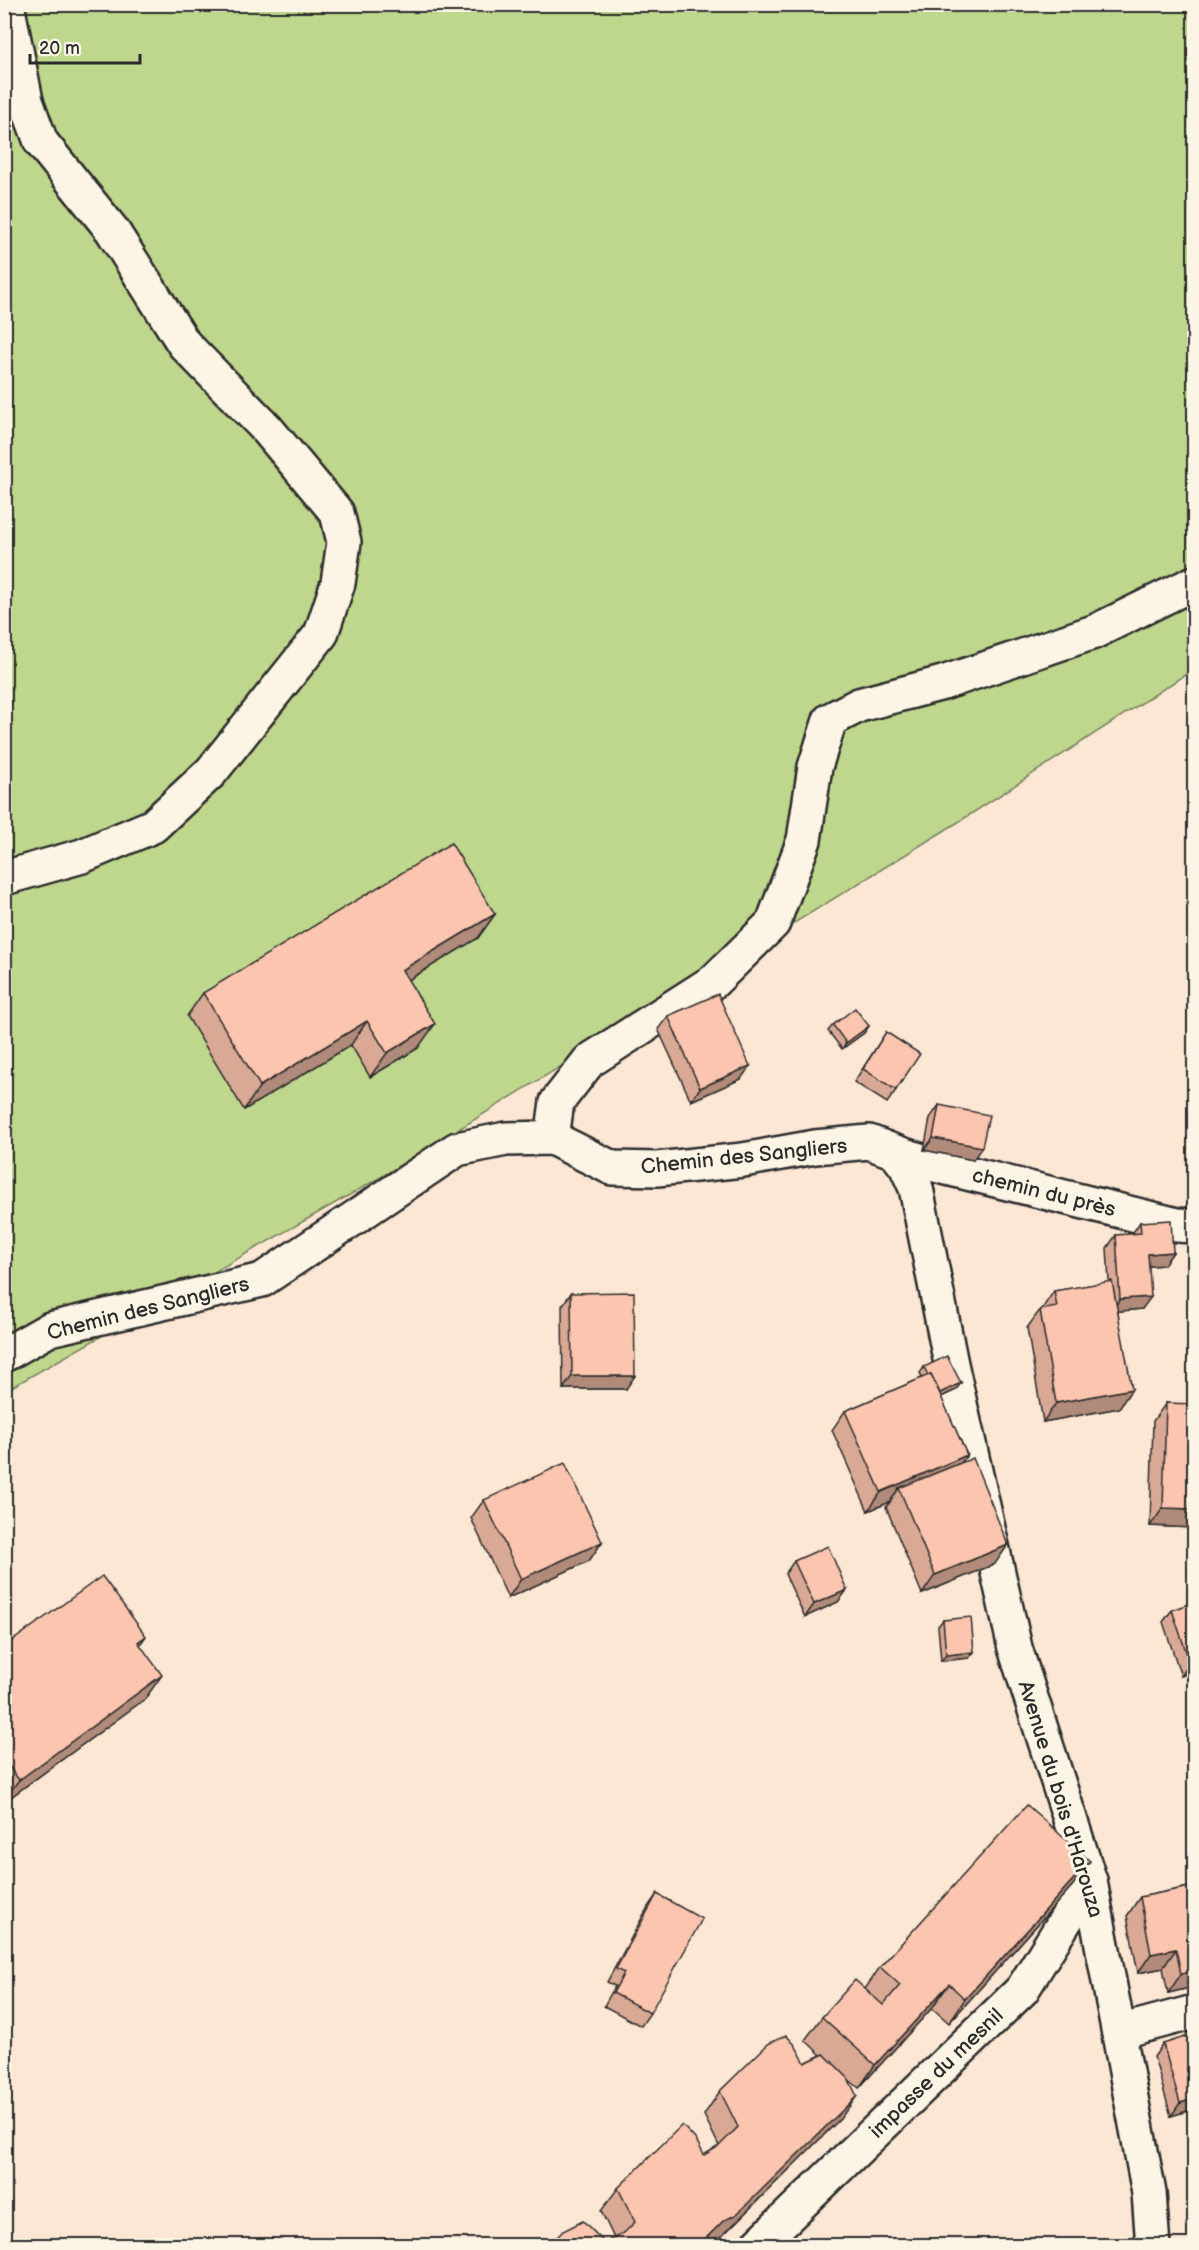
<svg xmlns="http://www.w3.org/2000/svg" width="1199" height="2250" font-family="'Balsamiq Sans',sans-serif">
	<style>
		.green { fill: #bfd68d; stroke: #75805c; stroke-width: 1.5 }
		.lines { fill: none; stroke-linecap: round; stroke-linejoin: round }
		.minor-casing { stroke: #2b2b2b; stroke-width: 38 }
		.minor { stroke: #fcf5e5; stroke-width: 33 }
		.wall { fill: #d9a996; stroke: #2b2b2b; stroke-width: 1.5 }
		.shaded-wall { fill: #b08a7a; stroke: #2b2b2b; stroke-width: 1.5 }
		.building { fill: #fcc5af; stroke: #2b2b2b; stroke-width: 1.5 }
		.labels { text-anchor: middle; stroke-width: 6; stroke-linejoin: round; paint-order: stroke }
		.street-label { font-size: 21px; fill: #2b2b2b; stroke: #fcf5e5 }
	</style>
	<rect width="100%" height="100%" fill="#fce7d5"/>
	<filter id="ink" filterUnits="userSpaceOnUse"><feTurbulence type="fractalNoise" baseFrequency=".0167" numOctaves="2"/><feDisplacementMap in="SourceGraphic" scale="12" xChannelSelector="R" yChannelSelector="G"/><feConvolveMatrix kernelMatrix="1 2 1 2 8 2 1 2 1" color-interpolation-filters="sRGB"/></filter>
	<g filter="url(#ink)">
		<path class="green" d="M5,5H1194V669L960,821L381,1177L5,1391Z"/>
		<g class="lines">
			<g class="minor-casing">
				<g id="minor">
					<path d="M4,878L82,856L153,826L211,772L321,634L338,583L344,542L337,513L267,429L184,344L112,230L41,142L26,101L7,4"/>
					<path d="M552,1138L557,1102L589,1061L714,981L773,923L804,840L815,767L830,720L859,705L943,683L1094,632L1194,583"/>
					<path d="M895,1152L931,1164L1177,1225L1194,1226"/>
					<path d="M4,1355L50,1329L262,1280L457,1149L506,1139L552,1138L612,1168L657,1169L743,1160L815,1147L869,1142L895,1152L906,1166L916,1188L951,1364L1015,1648L1090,1881L1149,2193L1153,2246"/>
					<path d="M1119,2032L1194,2012"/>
					<path d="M757,2246L1022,1990L1090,1881"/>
				</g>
			</g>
			<use href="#minor" class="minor"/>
		</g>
		<g class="wall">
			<path d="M495,914L478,938L408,980L418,1048L370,1077L351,1045L244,1110L187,1016L203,993Z"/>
			<path d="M668,1016L741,1079L691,1101L658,1029Z"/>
			<path d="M833,1025L869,1026L864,1033L842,1049L828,1031Z"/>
			<path d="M886,1032L896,1090L887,1103L854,1082Z"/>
			<path d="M939,1105L973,1160L924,1150L930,1118Z"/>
			<path d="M1140,1222L1173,1252L1164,1265L1149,1266L1142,1309L1118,1311L1119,1408L1043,1422L1027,1328L1040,1310L1042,1309L1054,1291L1109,1282L1107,1248L1116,1235L1132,1234Z"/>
			<path d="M571,1293L626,1389H563L562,1306Z"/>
			<path d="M924,1367L956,1390L941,1397L967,1455L961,1463L995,1564L922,1594L886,1507L890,1502L868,1511L832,1430L845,1411L922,1378L920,1373Z"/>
			<path d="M1166,1403L1194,1528L1150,1526L1153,1421Z"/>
			<path d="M484,1500L602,1542L589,1561L508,1598L471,1518Z"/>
			<path d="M794,1561L847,1590L838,1602L805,1617L785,1574Z"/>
			<path d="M1194,1602V1671L1181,1676L1163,1622L1172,1610Z"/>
			<path d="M943,1620L969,1658L941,1661L938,1626Z"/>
			<path d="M140,1645L145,1699L4,1802V1647Z"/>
			<path d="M1090,1861L1073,1885L949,2023L932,2008L859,2088L848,2079L840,2119L720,2238L707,2244L605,2243L614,2238L601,2211L618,2188L704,2155L719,2146L704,2115L720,2091L805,2063L821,2055L805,2040L822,2017L865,1989L880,1967Z"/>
			<path d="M1194,1886V1987L1168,1993L1163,1968L1138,1973L1127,1916L1140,1897Z"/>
			<path d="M657,1894L650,2013L641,2026L604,2006L615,1986L607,1982L648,1907Z"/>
			<path d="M1163,2044L1194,2109L1171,2116L1154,2057Z"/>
		</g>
		<g class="shaded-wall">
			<path d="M495,914L478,938L385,994L402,970Z"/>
			<path d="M367,1021L351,1045L244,1110L260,1086Z"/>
			<path d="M435,1024L418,1048L370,1077L387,1053Z"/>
			<path d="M869,1026L864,1033L842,1049L846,1043Z"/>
			<path d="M750,1066L741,1079L691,1101L700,1088Z"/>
			<path d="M933,1138L982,1147L973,1160L924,1150Z"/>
			<path d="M1173,1252L1164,1265L1139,1267L1148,1254Z"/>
			<path d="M1151,1297L1142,1309L1111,1312L1120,1299Z"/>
			<path d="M572,1376H635L626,1389H563Z"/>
			<path d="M961,1383L956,1390L933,1401L937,1394Z"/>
			<path d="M1132,1389L1119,1408L1043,1422L1056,1403Z"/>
			<path d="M967,1455L954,1473L899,1488L890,1502L868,1511L881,1492Z"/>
			<path d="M1163,1508L1194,1509V1528L1150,1526Z"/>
			<path d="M602,1542L589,1561L508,1598L521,1579Z"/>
			<path d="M1008,1545L995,1564L922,1594L935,1575Z"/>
			<path d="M847,1590L838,1602L805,1617L814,1604Z"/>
			<path d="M146,1636L129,1660L138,1642Z"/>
			<path d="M974,1652L969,1658L941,1661L946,1655Z"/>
			<path d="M1194,1662V1671L1181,1676L1190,1663Z"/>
			<path d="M162,1675L145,1699L4,1802V1800L19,1780Z"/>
			<path d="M1090,1861L1073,1885L949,2023L965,1999Z"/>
			<path d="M1176,1949L1163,1968L1138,1973L1151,1954Z"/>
			<path d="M1194,1971V1987L1168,1993L1181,1974Z"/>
			<path d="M949,1984L932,2008L859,2088L875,2065Z"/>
			<path d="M857,2096L840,2119L720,2238L705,2246H698L723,2221Z"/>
			<path d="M1194,2099V2109L1171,2116L1180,2103Z"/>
		</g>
		<g class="building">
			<path d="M451,843L495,914L402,970L435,1024L387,1053L367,1021L260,1086L203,993Z"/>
			<path d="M718,994L750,1066L700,1088L668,1016Z"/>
			<path d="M855,1008L869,1026L846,1043L833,1025Z"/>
			<path d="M886,1032L920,1054L896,1090L863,1069Z"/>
			<path d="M939,1105L989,1115L982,1147L933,1138Z"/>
			<path d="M1171,1220L1173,1252L1148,1254L1151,1297L1120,1299L1116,1235L1141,1233L1140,1222Z"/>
			<path d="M1112,1281L1132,1389L1056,1403L1040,1310L1057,1307L1054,1291Z"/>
			<path d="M634,1292L635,1376H572L571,1293Z"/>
			<path d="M947,1356L961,1383L940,1393L931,1374L928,1375L924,1367Z"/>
			<path d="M931,1374L967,1455L881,1492L845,1411Z"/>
			<path d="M1166,1403L1194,1404V1509L1163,1508Z"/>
			<path d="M973,1458L1008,1545L935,1575L899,1488Z"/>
			<path d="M565,1463L602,1542L521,1579L484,1500Z"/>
			<path d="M828,1546L847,1590L814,1604L794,1561Z"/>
			<path d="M102,1576L146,1636L138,1642L162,1675L19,1780L4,1760V1647Z"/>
			<path d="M1194,1602V1662L1190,1663L1172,1610Z"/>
			<path d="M971,1617L974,1652L946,1655L943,1620Z"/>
			<path d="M1027,1805L1090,1861L965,1999L949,1984L875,2065L822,2017L855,1980L883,2005L900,1985L880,1967Z"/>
			<path d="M1194,1886V1971L1181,1974L1176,1949L1151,1954L1140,1897Z"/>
			<path d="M657,1894L702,1919L650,2013L613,1993L624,1973L616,1969Z"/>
			<path d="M1194,2034V2099L1180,2103L1163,2044Z"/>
			<path d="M786,2035L795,2045L805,2063L824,2054L848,2078L857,2096L737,2214L723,2221L698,2246H548L563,2231L583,2221L605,2243L624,2233L635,2222L618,2188L682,2125L696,2140L704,2155L718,2147L738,2127L720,2091L768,2044Z"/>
		</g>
	</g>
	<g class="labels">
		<g class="street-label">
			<text transform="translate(744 1156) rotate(-6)" y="7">Chemin des Sangliers</text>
			<text transform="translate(1044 1192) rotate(14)" y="7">chemin du près</text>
			<text transform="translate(148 1308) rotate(-14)" y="7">Chemin des Sangliers</text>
			<text transform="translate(1061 1799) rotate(73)" y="7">Avenue du bois d'Harouza</text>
			<text transform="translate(936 2073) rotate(-44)" y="7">impasse du mesnil</text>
		</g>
	</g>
	<rect width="1199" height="2250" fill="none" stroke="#fcf5e5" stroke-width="24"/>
	<rect x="12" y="12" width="1175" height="2226" fill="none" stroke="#2b2b2b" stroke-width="2" filter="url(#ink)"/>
	<path d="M30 54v9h110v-9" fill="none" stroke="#2b2b2b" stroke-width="3"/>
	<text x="39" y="54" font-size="18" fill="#2b2b2b" stroke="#fcf5e5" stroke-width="4.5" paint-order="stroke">20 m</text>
</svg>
